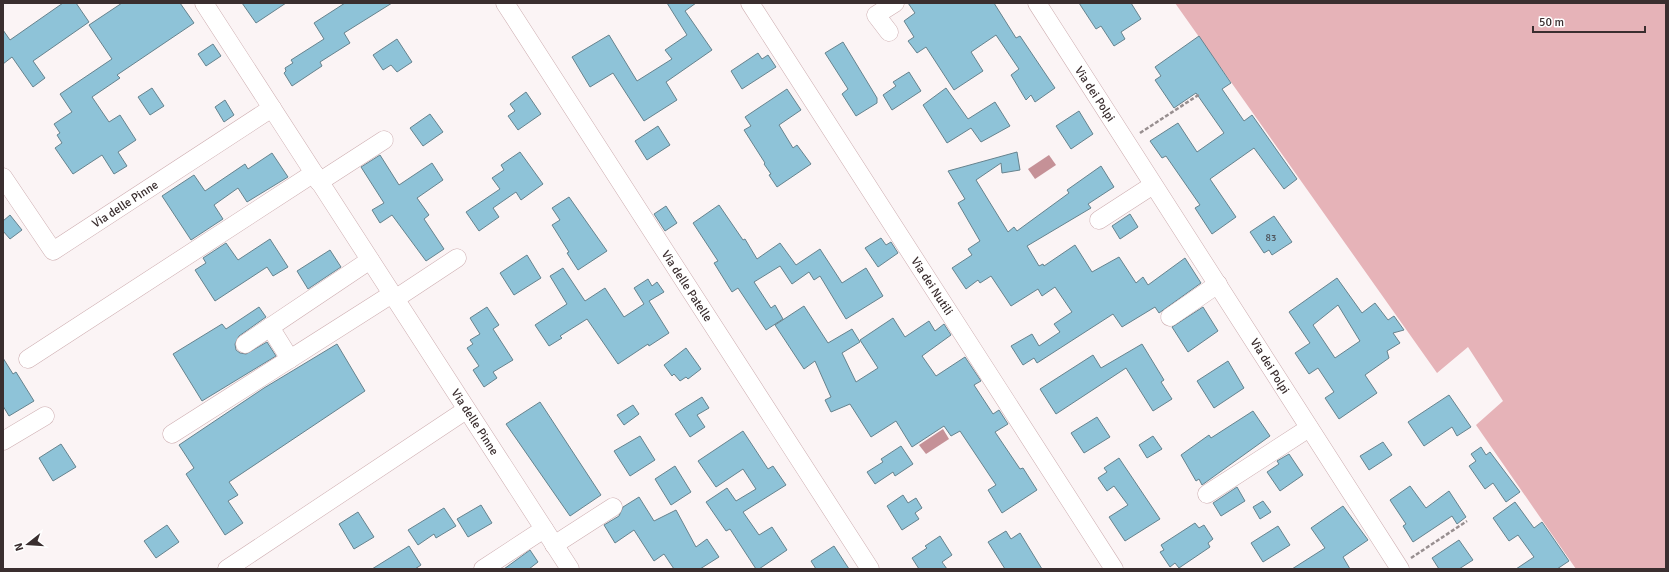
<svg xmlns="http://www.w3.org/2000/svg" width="1669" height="572" font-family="Signika,sans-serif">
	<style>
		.green { fill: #e6b3b8 }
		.water { fill: #c59197 }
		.building { fill: #8ec3d8; stroke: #66838e; fill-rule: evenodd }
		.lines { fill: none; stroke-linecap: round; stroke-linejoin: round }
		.minor-casing { stroke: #ceaeb1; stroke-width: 19 }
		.path { stroke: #988f90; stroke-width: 2.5; stroke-dasharray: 4 2; stroke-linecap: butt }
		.minor { stroke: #fff; stroke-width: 18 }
		.labels { text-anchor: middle; stroke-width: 3.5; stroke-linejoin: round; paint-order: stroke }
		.number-label { font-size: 10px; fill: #4f5359 }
		.street-label { font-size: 12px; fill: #3a2e2f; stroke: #fff }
	</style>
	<rect width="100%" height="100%" fill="#fbf4f5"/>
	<path class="green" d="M1175,3H1666V569H1576L1476,425L1503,401L1468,347L1437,373Z"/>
	<g class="water">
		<path d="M1049,155L1056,165L1035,179L1028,169Z"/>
		<path d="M943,429L949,439L926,454L919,445Z"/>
	</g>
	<g class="building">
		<path d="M63,3H76L89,22L33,61L45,78L33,87L12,57L3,64V30L10,40Z"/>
		<path d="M122,3H180L194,23L117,75L120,78L92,97L109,122L120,115L136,140L118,152L127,166L114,174L102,155L73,174L55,148L62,143L57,135L60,133L54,124L72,112L60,94L112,59L89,25Z"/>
		<path d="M242,3H286L256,23Z"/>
		<path d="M345,3H392L344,33L350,43L320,62L322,66L292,86L284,73L286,71L285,68L293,63L291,60L324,39L314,23Z"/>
		<path d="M667,3H696L685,11L712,50L666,82L677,100L644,121L613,73L590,87L572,57L609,35L637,81L672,59L665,50L687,35Z"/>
		<path d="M908,3H994L1016,38L1020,36L1055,88L1035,102L1031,95L1026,100L1011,75L1019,69L996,35L971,52L983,71L954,90L926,47L917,53L908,41L914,37L904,21L915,13Z"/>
		<path d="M1079,3H1131L1141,19L1121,32L1125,39L1114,46L1101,26L1096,29Z"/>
		<path d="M1199,36L1231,83L1222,89L1244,121L1252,115L1297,179L1284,189L1254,148L1210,179L1236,217L1212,234L1195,208L1200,205L1166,156L1162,158L1150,141L1178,123L1197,152L1224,133L1196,93L1174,108L1155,80L1161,76L1155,67Z"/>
		<path d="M397,39L412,62L397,72L391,65L383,70L373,55Z"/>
		<path d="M843,42L877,98V103L856,116L842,94L848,89L825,53Z"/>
		<path d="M213,44L221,56L206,66L198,54Z"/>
		<path d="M758,53L762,59L768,55L776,67L742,89L731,71Z"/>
		<path d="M909,72L921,91L892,110L883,95L896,86L893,82Z"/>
		<path d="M152,88L164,106L150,115L138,97Z"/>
		<path d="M946,88L968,119L995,102L1010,126L981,142L971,128L947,143L923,105Z"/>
		<path d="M787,89L801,110L779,125L793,148L797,145L811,164L777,187L769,175L771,174L764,164L765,163L744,130L751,126L745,117Z"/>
		<path d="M526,92L541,114L518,130L508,116L515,111L510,104Z"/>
		<path d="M225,100L234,115L224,122L215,107Z"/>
		<path d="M1079,111L1093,134L1071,149L1056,126Z"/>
		<path d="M430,114L443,132L423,146L410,128Z"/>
		<path d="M658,126L670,145L647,160L635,141Z"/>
		<path d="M520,152L543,184L521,200L516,192L493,208L499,217L479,231L466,212L500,189L492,178L504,170L501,165Z"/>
		<path d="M1017,152L1020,170L1002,173L1001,163L976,180L1008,232L1014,227L1017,231L1069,193L1067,190L1101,166L1114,187L1088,204L1091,208L1027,246L1039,266L1043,264L1044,266L1075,245L1092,272L1119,257L1136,283L1143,277L1148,285L1185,258L1201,283L1159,313L1155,307L1122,327L1113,314L1037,363L1034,358L1023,365L1011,346L1032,334L1039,346L1060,332L1054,324L1072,312L1055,287L1042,296L1038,289L1011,306L991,276L980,283L978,280L966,289L952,268L972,255L968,249L980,241L958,203L965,199L948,171Z"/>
		<path d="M272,153L288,177L247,202L238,188L214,205L223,219L191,240L162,196L194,175L205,191L245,164L248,169Z"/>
		<path d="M380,155L399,185L432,163L443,180L417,198L429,215L424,219L444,249L426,261L392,215L380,223L372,210L384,203L361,167Z"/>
		<path d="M569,197L607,251L578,270L567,253L569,252L552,225L560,220L552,208Z"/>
		<path d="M719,205L743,240L745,239L757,259L780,243L796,265L820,249L842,283L866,268L883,296L846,319L820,276L814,280L809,272L792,284L780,266L754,282L771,308L775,305L783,319L766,330L738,288L732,292L714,263L718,261L693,223Z"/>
		<path d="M666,206L677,223L665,231L654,214Z"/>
		<path d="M1130,214L1138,227L1120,239L1112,226Z"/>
		<path d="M10,215L22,230L10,239L3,231V221Z"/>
		<path d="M1274,216L1292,242L1272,255L1269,250L1264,253L1250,232Z"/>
		<path d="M881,238L886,245L891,242L898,253L878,267L865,248Z"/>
		<path d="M270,239L288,267L273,276L267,267L215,301L195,270L206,263L203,258L226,243L238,260Z"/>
		<path d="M330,250L341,267L308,289L297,271Z"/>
		<path d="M527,255L541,278L514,295L500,273Z"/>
		<path d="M563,268L585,301L605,288L624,317L644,304L634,288L648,279L652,286L657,282L664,292L649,301L669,333L649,346L648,344L618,364L587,319L560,336L562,338L549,346L535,325L567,304L550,276Z"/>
		<path d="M1337,278L1362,313L1375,303L1388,320L1394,316L1404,330L1393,333L1400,343L1387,351L1389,358L1365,375L1377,393L1339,419L1325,398L1334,392L1318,368L1309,374L1295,353L1310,343L1289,312ZM1338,305L1360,341L1335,358L1313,325Z"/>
		<path d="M804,306L828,343L852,329L860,342L842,353L856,382L878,368L860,340L893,318L905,337L929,321L935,331L944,324L951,335L922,356L936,376L965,357L981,381L974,385L993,414L999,410L1008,424L995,432L1020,469L1023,468L1037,490L1002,513L988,490L996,485L960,431L951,436L944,426L912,447L896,421L871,437L850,404L831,412L825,400L831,397L815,361L804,369L775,325Z"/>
		<path d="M259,307L266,317L239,336L235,344L236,350L240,353L246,354L267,342L276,356L202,401L173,354L222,324L226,329Z"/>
		<path d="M487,307L499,325L493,329L513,360L493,372L497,378L484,387L473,370L479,366L467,348L473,344L470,340L480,334L470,318Z"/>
		<path d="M1203,307L1218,331L1188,352L1172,327Z"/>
		<path d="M337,344L365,391L229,482L238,495L228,501L243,523L225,535L186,474L194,468L179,445L264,388Z"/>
		<path d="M1142,344L1164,380L1161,382L1172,399L1153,411L1126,368L1056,414L1040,389L1093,355L1101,368Z"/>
		<path d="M686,348L701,369L688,379L686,377L680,381L674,374L672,376L664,365Z"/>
		<path d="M3,358L13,374L16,372L34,401L9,416L3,406Z"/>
		<path d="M1228,361L1244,388L1214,408L1197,381Z"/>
		<path d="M1449,395L1471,427L1457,436L1452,427L1424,446L1408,422Z"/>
		<path d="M702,397L709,408L697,415L705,427L690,437L675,414Z"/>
		<path d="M540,402L601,495L570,516L506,424Z"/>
		<path d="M633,405L639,414L624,425L617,415Z"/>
		<path d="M1253,411L1270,436L1202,485L1199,479L1196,481L1181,455L1209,435L1211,438Z"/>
		<path d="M1097,417L1110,437L1084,453L1071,433Z"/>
		<path d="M743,431L768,469L773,466L786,485L743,512L759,535L772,527L787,550L759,569H756L730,529L726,531L706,502L727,488L736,501L756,489L743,469L716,487L698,461Z"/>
		<path d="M640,436L655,460L630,476L614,451Z"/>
		<path d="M1153,436L1162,449L1147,458L1139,445Z"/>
		<path d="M1383,442L1392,455L1369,470L1360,456Z"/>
		<path d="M61,444L76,467L53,481L39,458Z"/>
		<path d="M901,446L913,464L895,476L893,472L875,484L867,472L883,462L881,459Z"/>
		<path d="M1481,447L1486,455L1490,452L1520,492L1506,502L1493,483L1485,489L1469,466L1476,461L1471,454Z"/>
		<path d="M1289,454L1303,475L1280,491L1267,472L1279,464L1277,461Z"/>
		<path d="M1119,458L1160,519L1125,541L1109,517L1128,505L1114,486L1107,491L1098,478L1107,472L1104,468Z"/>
		<path d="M675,466L691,492L671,505L655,479Z"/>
		<path d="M1410,486L1426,508L1449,491L1466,517L1457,524L1452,516L1413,542L1403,526L1406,524L1390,500Z"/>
		<path d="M1237,487L1245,501L1221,516L1213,503Z"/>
		<path d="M903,495L908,503L916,498L922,508L915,513L919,519L902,530L887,506Z"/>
		<path d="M639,497L654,521L676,510L696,547L707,539L719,557L700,569H674L664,554L654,561L634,530L615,543L604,525L619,516L623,507Z"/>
		<path d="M1263,501L1271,512L1260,519L1253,507Z"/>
		<path d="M1515,502L1534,528L1542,522L1569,561L1557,569H1516L1534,557L1518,535L1509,541L1493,518Z"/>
		<path d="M481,505L492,523L468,537L457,519Z"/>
		<path d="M1343,506L1368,540L1343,557L1350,569H1292L1325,548L1311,528Z"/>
		<path d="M444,508L456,526L436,538L434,534L418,545L408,530Z"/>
		<path d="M358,512L374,537L354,549L339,524Z"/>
		<path d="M1195,523L1199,528L1204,525L1213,539L1208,543L1210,547L1179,568L1175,563L1170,567L1160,552L1164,550L1161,545Z"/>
		<path d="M167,525L179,542L156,558L144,541Z"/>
		<path d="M1278,526L1290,545L1263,562L1251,543Z"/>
		<path d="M1006,531L1011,539L1020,533L1042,569H1005L988,542Z"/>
		<path d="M940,536L952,555L942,562L947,569H919L912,558L927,548L925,546Z"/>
		<path d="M1459,540L1473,560L1459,569H1439L1432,558Z"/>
		<path d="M409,546L421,565L415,569H372Z"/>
		<path d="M834,546L849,569H816L811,561Z"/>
		<path d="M530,550L538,562L529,569H504Z"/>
	</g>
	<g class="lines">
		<g class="minor-casing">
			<g id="minor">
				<path d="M204,3L570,569"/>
				<path d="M505,3L870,569"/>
				<path d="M750,3L1114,569"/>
				<path d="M1037,3L1400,569"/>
				<path d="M889,32L876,15L895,3"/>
				<path d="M3,177L53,251L272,108"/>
				<path d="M319,182L384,140"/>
				<path d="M1099,220L1153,185"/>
				<path d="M395,299L457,258"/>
				<path d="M1170,317L1218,284"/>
				<path d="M270,327L290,359"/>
				<path d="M245,344L370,260"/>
				<path d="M28,359L314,173"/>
				<path d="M172,434L392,294"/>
				<path d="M3,441L45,416"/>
				<path d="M1207,494L1309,428"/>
				<path d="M554,545L613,507"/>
				<path d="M227,569L466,410"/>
				<path d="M483,569L544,529"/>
			</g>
		</g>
		<g class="path">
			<path d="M1140,133L1200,94"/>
			<path d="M1411,558L1467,521"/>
		</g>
		<use href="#minor" class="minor"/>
	</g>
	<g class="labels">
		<g class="number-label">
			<text x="1271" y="241">83</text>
		</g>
		<g class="street-label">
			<text transform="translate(1095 94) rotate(57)" y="4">Via dei Polpi</text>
			<text transform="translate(125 204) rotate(-33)" y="4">Via delle Pinne</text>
			<text transform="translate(687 286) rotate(57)" y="4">Via delle Patelle</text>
			<text transform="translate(932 286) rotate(57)" y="4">Via dei Nutili</text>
			<text transform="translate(1270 366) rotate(58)" y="4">Via dei Polpi</text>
			<text transform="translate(475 422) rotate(57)" y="4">Via delle Pinne</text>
		</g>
	</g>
	<rect width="1669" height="572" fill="none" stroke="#3a2e2f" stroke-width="8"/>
	<g transform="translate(28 544) rotate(253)" stroke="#ffffff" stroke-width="3" paint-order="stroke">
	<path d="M0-3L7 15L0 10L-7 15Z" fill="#3a2e2f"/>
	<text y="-6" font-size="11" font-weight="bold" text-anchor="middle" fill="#3a2e2f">N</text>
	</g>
	<path d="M1533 26v6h112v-6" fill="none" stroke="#3a2e2f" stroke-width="2"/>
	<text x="1539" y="26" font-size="12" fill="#3a2e2f" stroke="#ffffff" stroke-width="3" paint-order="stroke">50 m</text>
</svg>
